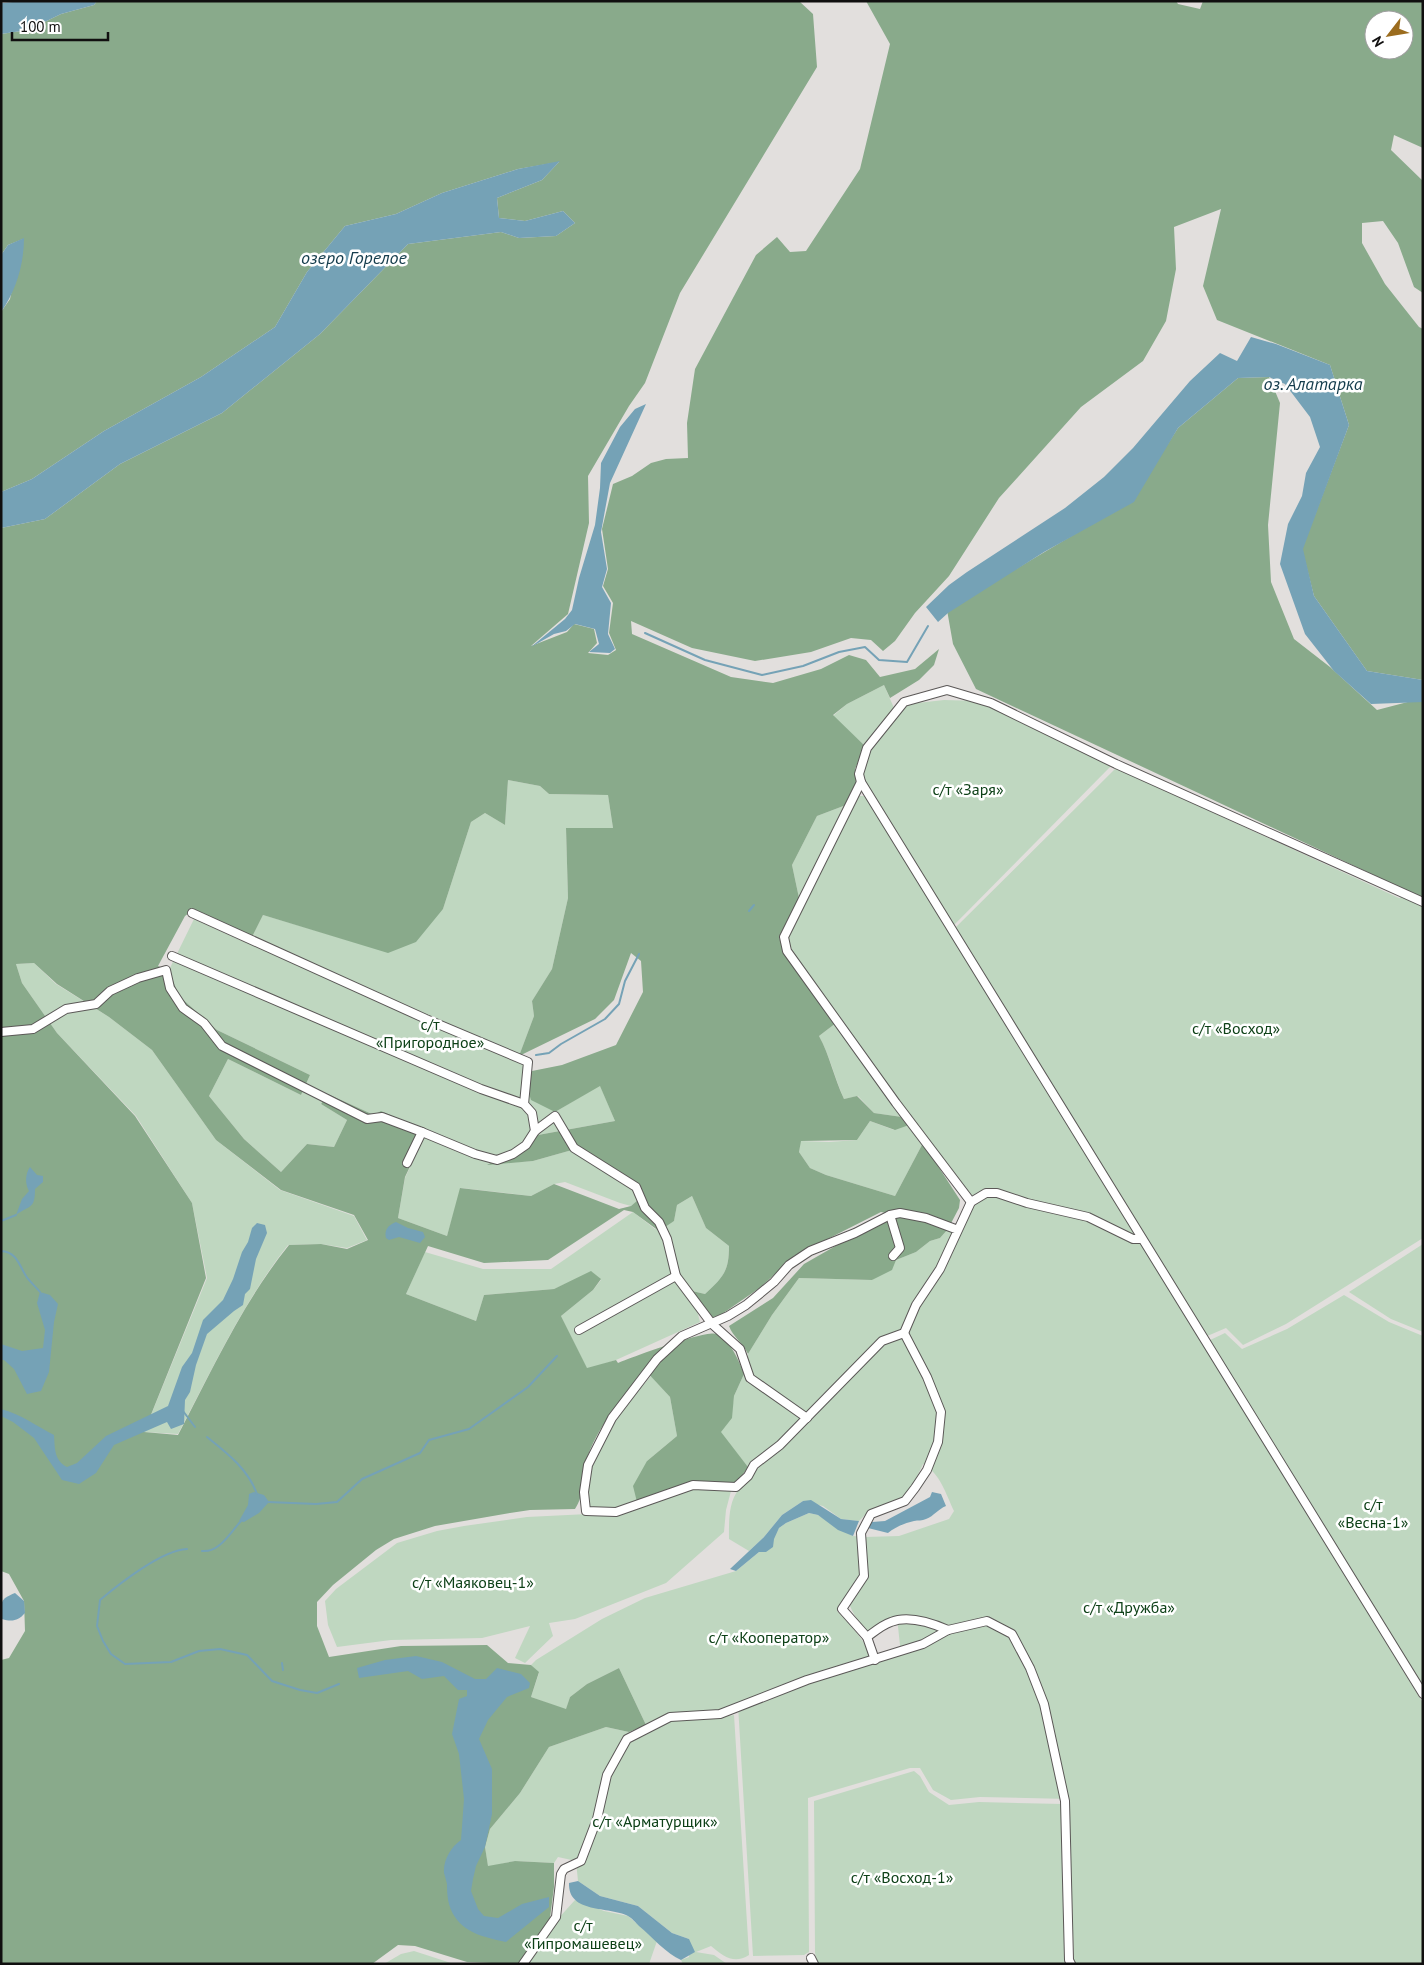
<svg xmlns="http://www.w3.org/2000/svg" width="1424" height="1965" font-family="'PT Sans',sans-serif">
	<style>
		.green { fill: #bfd7c0; fill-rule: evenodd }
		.forest { fill: #89aa8b; fill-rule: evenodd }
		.water { fill: #75a2b6 }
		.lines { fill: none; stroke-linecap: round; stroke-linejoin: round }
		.stream { stroke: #75a2b6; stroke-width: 2 }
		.street-casing { stroke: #5b5857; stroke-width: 10 }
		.street { stroke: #fff; stroke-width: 8 }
		.labels { text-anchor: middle; stroke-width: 5; stroke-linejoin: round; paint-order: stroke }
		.park-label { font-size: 16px; fill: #0e4118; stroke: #fff }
		.water-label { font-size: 18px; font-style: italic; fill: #143c4c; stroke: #fff }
	</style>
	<rect width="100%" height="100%" fill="#e2dfdd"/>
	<g class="green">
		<path d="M884,685L894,708L865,746L833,716L847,704Z"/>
		<path d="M944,700L979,701L1111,766L953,926L862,779L870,749L890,723L908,704Z"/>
		<path d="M1116,768L1399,898L1412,893L1423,898V1238L1286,1324L1243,1345L1226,1328L1205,1337L955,928Z"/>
		<path d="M508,780L540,786L549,794L608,795L613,828H566L568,898L552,969L532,1001L534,1016L519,1056L532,1071L527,1087L555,1112L600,1085L615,1121L538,1135L488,1164L533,1161L572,1150L632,1190L639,1200L631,1206L620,1203L565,1182L554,1184L531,1196L461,1188L447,1236L398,1218L405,1178L427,1131L374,1115L328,1094L321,1104L347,1120L334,1147L307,1144L281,1172L244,1139L209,1096L228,1059L301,1095L310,1075L217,1030L179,996L169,970L194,919L242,941L252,937L263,915L388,952L443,909L471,822L485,813L505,825Z"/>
		<path d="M857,796H866L1423,1703V1964H1074L1069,1799L980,1797L951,1800L933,1790L920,1768H910L808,1798L809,1952L804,1955L753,1956L738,1705L719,1712L670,1714L646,1725L619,1668L587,1684L570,1697L566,1710L531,1697L539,1673L531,1665L536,1660L602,1619L645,1598L736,1571L759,1552H766L779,1528L786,1523L809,1513L818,1515L853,1536L865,1537L899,1536L949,1519L954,1511C946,1494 940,1473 923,1464L912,1487L904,1497L870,1510L859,1521L841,1519L823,1506L803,1501L782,1515L764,1537L749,1551L729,1539C729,1522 728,1503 739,1489C744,1482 750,1480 753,1471L748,1467L720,1432L731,1418L734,1396L744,1374L748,1354L772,1315L799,1278L872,1280L896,1260L916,1252L930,1241L940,1238L948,1229L960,1234L974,1202L923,1143L895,1196L826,1175L810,1168L799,1152L800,1141L829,1142L857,1140L870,1121L894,1130L902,1117L874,1113L858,1096L844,1099C835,1079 830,1056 819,1036L836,1023L789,951L786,937L802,906L799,898L792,865L817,816L846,805ZM847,1596C850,1610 858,1622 868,1632L886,1620L897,1617L901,1655L872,1663C867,1641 852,1627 837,1611Z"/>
		<path d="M34,963L56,984L109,1017L152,1050L216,1140L280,1190L354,1216L367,1240L347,1248L321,1244L288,1245C243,1302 212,1370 178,1434L144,1432L207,1278L192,1203L136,1116L57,1033L22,983L16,964Z"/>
		<path d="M692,1196L706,1228L729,1246C729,1272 723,1277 705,1294L692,1291L700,1322L616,1360L587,1369L561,1316L593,1290L601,1280L592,1272L554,1289L484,1295L476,1321L406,1294L425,1252L483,1269H551L633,1212L655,1229L674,1221L677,1205Z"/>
		<path d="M1423,1244V1332L1391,1319L1349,1292Z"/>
		<path d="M1344,1295L1389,1322L1423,1336V1688L1208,1341L1225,1333L1242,1349L1287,1329Z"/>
		<path d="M651,1376L670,1397L677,1436L647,1461L695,1487L731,1491L726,1510L724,1532L666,1583L575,1619L549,1623L553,1636L525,1663L515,1658L530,1626L482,1638L391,1640L337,1647L328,1625L325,1601L336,1589L397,1543L437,1531L464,1526L527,1517L588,1514V1484L592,1465L614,1419Z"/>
		<path d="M734,1715L749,1955C734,1965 723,1956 711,1946L696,1952L714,1955L727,1964H683L681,1960L689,1957V1939L672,1933L638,1906L600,1896L578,1881L576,1861L558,1857L554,1863L515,1861L488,1867L485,1847L490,1829L520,1793L549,1747L606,1727L629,1732L634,1737L671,1720H704Z"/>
		<path d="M914,1771L920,1776L929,1792L949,1805L979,1802L1063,1804L1065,1964H818L815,1953L814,1801Z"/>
		<path d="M575,1900L604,1911L628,1916L657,1941L649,1964H526L557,1920Z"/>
		<path d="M414,1951L454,1964H384L401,1954Z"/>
	</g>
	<g class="forest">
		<path d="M97,1H799L813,14L817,67L680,293L645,383L629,406L588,476L589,523L568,614L531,646L567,632L574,624L594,629L597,643L588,653L608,655L616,650L609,633L613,603L603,586L608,569L602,529L613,484L632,476L651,463L666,459L688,458L687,423L695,369L756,255L777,237L790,252L806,251L860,169L890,44L866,1H1176L1178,4L1200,9L1203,1H1423V148L1394,135L1391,150L1423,181V293L1414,287L1398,243L1383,221L1362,223V243L1385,284L1419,327L1423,329V680L1367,671L1314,596L1302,549L1349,425L1330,365L1217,320L1203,286L1221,209L1174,227L1176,269L1166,321L1143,361L1081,407L999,498L949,576L915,613L895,641L883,651L871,640L851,638L811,652L755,661L692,648L631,621L632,634L731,677L773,683L821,669L849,655L866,660L880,677L915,669L939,649L934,665L919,680L890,698L884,685L847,704L833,715L865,746L855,769L857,783L846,805L817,816L792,865L799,898L779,937L784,952L836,1023L819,1036C830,1056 834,1078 844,1099L857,1096L874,1113L902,1117L909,1125L895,1130L870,1121L857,1140L801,1141L799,1152L810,1168L826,1175L895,1196L923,1143L960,1200L959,1208L948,1229L940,1238L930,1241L916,1252L896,1260L892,1270L872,1280L799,1278L772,1315L748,1354C743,1343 733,1337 729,1326L773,1298L804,1264L839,1244L886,1213L881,1212L794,1256L761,1287L722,1314L711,1318L692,1291L705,1294C723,1277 729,1272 729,1246L706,1228L692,1196L677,1205L674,1221L659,1231L633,1212L624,1210L548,1260L484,1263L428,1246L406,1294L476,1321L484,1295L554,1289L591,1271L601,1279L593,1290L561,1316L587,1368L616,1360L618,1363C632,1357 708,1329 717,1334C732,1343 738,1359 744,1374L734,1396L732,1418L721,1432L748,1467L736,1484L692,1482L637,1502L633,1486L647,1461L677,1436L670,1397L645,1370C623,1398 597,1426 586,1461C581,1477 585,1495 575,1509L530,1510L510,1513L435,1526L394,1539L376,1550L333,1585L317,1602V1626L329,1657L401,1646L487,1645L508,1663L531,1665L539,1672L531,1697L566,1709L570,1697L587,1684L619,1668L646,1725L629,1732L606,1727L549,1747L520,1793L490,1829L485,1847L488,1866L515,1861L554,1863V1887L550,1918L518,1964L467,1962L415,1946L398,1945L372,1964H1V1660L9,1658L25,1631L24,1601L9,1574L1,1571V528L45,519L120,464L222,413L320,334L408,244L501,232L519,238L556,236L575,223L563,211L525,221L499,218L497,198L542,180L559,162L518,169L442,193L396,214L345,226L307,272L275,327L201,377L104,431L32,479L1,492V312L10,299L23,239L8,245L1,255V34L28,30L61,14L94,5ZM1374,20H1404V50H1374ZM508,780L540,786L549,794L608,795L613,828H566L568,898L552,969L532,1001L534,1016L519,1056L595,1019L614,1000L631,953L641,961L643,992L616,1045L562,1065L532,1071L527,1087L531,1100L555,1112L600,1086L615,1121L538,1135L487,1165L533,1161L572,1150L632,1190L638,1200L631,1206L619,1209L554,1184L531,1196L460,1188L447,1236L398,1218L405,1177L427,1131L381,1111L374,1115L328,1094L321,1104L347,1120L334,1147L307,1144L281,1172L244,1139L209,1096L228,1059L301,1095L310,1075L217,1030L179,996L169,970L158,966L185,916L194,909L252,937L263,915L388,953L416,942L443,909L471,822L485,813L505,825ZM34,963L57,984L109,1017L152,1050L216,1140L281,1190L354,1215L368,1240L347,1249L321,1244L289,1245C243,1302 212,1370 178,1435L144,1432L206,1278L192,1203L135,1116L57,1033L22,983L16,964Z"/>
		<path d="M1269,377L1280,403L1268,525L1271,582L1294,639L1330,667L1377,710L1423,698V898L976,689L953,644L947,610L1132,500L1178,428L1238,378Z"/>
	</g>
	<g class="water">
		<path d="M24,1H97L94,5L61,14L28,30L1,34V3Z"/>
		<path d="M560,161L542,180L497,198L499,218L525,221L563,211L575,223L556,236L519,238L501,232L408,244L320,334L222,413L120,464L45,519L1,528V492L32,479L104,431L201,377L275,327L307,272L345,226L396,214L442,193L518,169Z"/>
		<path d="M24,238C24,264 16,291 1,312V255L8,245Z"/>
		<path d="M1251,337L1276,344L1330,365L1349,425L1303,549L1314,596L1367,671L1423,680V702L1371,704L1334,671L1305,634L1280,564L1288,524L1302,496L1306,473L1320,447L1310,417L1285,384L1269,377L1238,378L1178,428L1134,502L1044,552L948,613L938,622L926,607L949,585L967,572L1065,508L1104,477L1133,448L1190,381L1220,353L1237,361Z"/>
		<path d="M646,404L610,483L601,532L607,569L602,587L611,603L608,634L615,649L610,653L589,652L599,644L595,629L575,624L566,631L554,634L531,647L565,619L572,610L579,578L595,525L600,488L601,463L620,427L635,409Z"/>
		<path d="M30,1167L37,1175L43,1176V1182L35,1189C35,1209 30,1205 16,1215L22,1199L29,1191C25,1184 25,1174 30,1167Z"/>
		<path d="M396,1222L408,1228L423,1232L425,1237L420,1243L399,1237L389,1240L386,1238C384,1230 388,1225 396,1222Z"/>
		<path d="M257,1223L265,1225L267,1233L256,1259L250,1289L245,1294L243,1305L234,1311L207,1334L196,1365L190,1392L185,1400L184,1424L171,1429L167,1422L114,1445L96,1473L79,1484L62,1480L34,1438L13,1422L1,1416V1409C21,1414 36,1426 54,1435C55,1449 54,1460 67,1467L77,1463L106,1436L168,1406L182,1367L192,1353L203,1320L223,1300L233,1279L242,1252L248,1242L252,1228Z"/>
		<path d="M40,1292L50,1295L58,1304L54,1322L49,1372L41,1391L27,1394L14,1369L4,1360H1V1344L22,1351L43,1348L45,1330L37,1303Z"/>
		<path d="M254,1492L264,1495L269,1502L259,1513L244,1522L239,1521L248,1505L249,1494Z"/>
		<path d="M932,1492L941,1494L946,1506C938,1509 934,1516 926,1519C922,1521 918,1520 914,1521C905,1523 895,1527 888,1533L868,1528L872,1522L885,1521L930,1497Z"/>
		<path d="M811,1500L841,1519L859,1521L853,1536L838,1530L818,1515L809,1513L786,1523L779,1528L774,1539L773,1547L766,1552H759L736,1571L730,1569L764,1537L782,1515L803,1501Z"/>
		<path d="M15,1593L24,1601L25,1613C18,1621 12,1622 2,1619C0,1602 0,1599 15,1593Z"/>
		<path d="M416,1656L442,1662L475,1679H486L497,1668L521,1674L530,1683L529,1688L507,1697L488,1720L479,1739L492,1769V1814L485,1847L476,1866L473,1879L471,1891L478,1909L484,1916L498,1918L522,1904L549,1897V1907L506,1942C488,1938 466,1934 455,1917C448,1907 447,1896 447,1884C446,1880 445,1876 444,1873C443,1860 451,1847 461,1840L464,1799L459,1754L452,1734L459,1699L467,1696V1690H458L444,1676L422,1679L408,1671L359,1678L357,1668L385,1660Z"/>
		<path d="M578,1881L600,1896L638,1906L672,1933L689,1939L695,1952L681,1960C667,1954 652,1937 639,1926C636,1923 632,1918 628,1916C609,1906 568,1914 569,1883Z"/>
	</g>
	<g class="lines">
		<g class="stream">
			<path d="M645,633L705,660L762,675L803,666L839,652L865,647L879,660L907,662L928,626"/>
			<path d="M749,911L754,905"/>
			<path d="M536,1055L549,1053L561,1044L605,1019L619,1004L625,981L639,954"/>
			<path d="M1,1221L16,1215"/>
			<path d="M1,1251C17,1252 19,1265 26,1276C30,1282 36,1287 40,1292"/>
			<path d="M183,1411L195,1427"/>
			<path d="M207,1437C227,1453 248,1469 257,1494"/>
			<path d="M268,1502L316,1504L337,1502L362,1479L420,1453L429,1440L469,1429L528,1387L557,1356"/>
			<path d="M187,1549C162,1550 119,1584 100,1600L97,1626L103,1641L111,1654L125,1664L171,1662L199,1651L220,1649L247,1655L272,1681L300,1690L317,1693L339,1684"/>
			<path d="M202,1551C220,1553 231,1531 242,1520"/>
			<path d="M282,1663L283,1670"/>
		</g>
		<g class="street-casing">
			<g id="street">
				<path d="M861,782L1423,1694"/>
				<path d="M192,913L426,1019L528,1062L524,1104L532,1113L535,1131"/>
				<path d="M172,956L481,1089L524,1104"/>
				<path d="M1,1032L33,1029L66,1009L96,1004L110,991L138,978L166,970L170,988L183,1008L204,1023L222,1046L367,1119L382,1117L422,1132L407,1163"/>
				<path d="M422,1132L475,1154L497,1160L513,1154L526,1145L535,1131L555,1116L574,1148L636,1187L645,1208L659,1222L667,1239L676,1276L712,1324L740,1349L750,1378L807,1418"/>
				<path d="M971,1202L896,1103L787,951L784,937L861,782L859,774L867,748L904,702L947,690L991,703L1116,764L1423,902"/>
				<path d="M890,1215L900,1248L893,1256"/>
				<path d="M958,1230L926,1218L900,1213L890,1215L855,1233L810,1251L789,1265L774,1282L746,1305L728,1316L682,1336L657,1359L612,1418L588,1465L584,1492L586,1511L616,1512L693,1485L736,1487L748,1476L754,1465L780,1445L882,1341L904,1333L916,1305L940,1269L971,1202L986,1193H997L1027,1203L1088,1217L1133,1239H1141"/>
				<path d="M579,1330L676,1276"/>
				<path d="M867,1637C874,1632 882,1625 891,1622C908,1615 932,1623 948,1630"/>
				<path d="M875,1660L867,1637L842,1609L864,1576L861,1533L871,1514L905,1501L915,1488L927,1470L938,1442L941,1412L927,1377L904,1333"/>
				<path d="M811,1958L814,1964"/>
				<path d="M523,1964L556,1917L561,1874L564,1869L581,1861L597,1819L607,1775L627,1739L670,1717L720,1714L807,1680L923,1644L948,1630L987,1621L1012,1634L1030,1668L1044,1704L1065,1801L1069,1960L1071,1964"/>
			</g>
		</g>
		<use href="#street" class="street"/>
	</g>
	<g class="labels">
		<g class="park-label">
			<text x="968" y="795">с/т «Заря»</text>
			<text x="430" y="1030">с/т<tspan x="430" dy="18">«Пригородное»</tspan></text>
			<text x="1236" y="1034">с/т «Восход»</text>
			<text x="1373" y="1510">с/т<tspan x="1373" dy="18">«Весна-1»</tspan></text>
			<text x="473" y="1588">с/т «Маяковец-1»</text>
			<text x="1129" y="1613">с/т «Дружба»</text>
			<text x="769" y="1643">с/т «Кооператор»</text>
			<text x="655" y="1827">с/т «Арматурщик»</text>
			<text x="902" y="1883">с/т «Восход-1»</text>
			<text x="583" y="1931">с/т<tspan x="583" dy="18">«Гипромашевец»</tspan></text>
		</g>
		<g class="water-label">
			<text x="354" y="264">озеро Горелое</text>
			<text x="1313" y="390">оз. Алатарка</text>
		</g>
	</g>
	<rect width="1424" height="1965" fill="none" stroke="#100f0f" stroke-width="5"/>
	<g transform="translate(1389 35) rotate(239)"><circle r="24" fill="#ffffff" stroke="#9f9f9f"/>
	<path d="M0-4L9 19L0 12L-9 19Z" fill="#9b6c1e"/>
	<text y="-8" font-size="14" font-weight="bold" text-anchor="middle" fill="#100f0f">N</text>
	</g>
	<path d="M12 32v8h96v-8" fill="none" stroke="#100f0f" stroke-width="2.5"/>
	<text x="20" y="32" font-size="15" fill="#100f0f" stroke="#ffffff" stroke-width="4" paint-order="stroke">100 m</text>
</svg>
